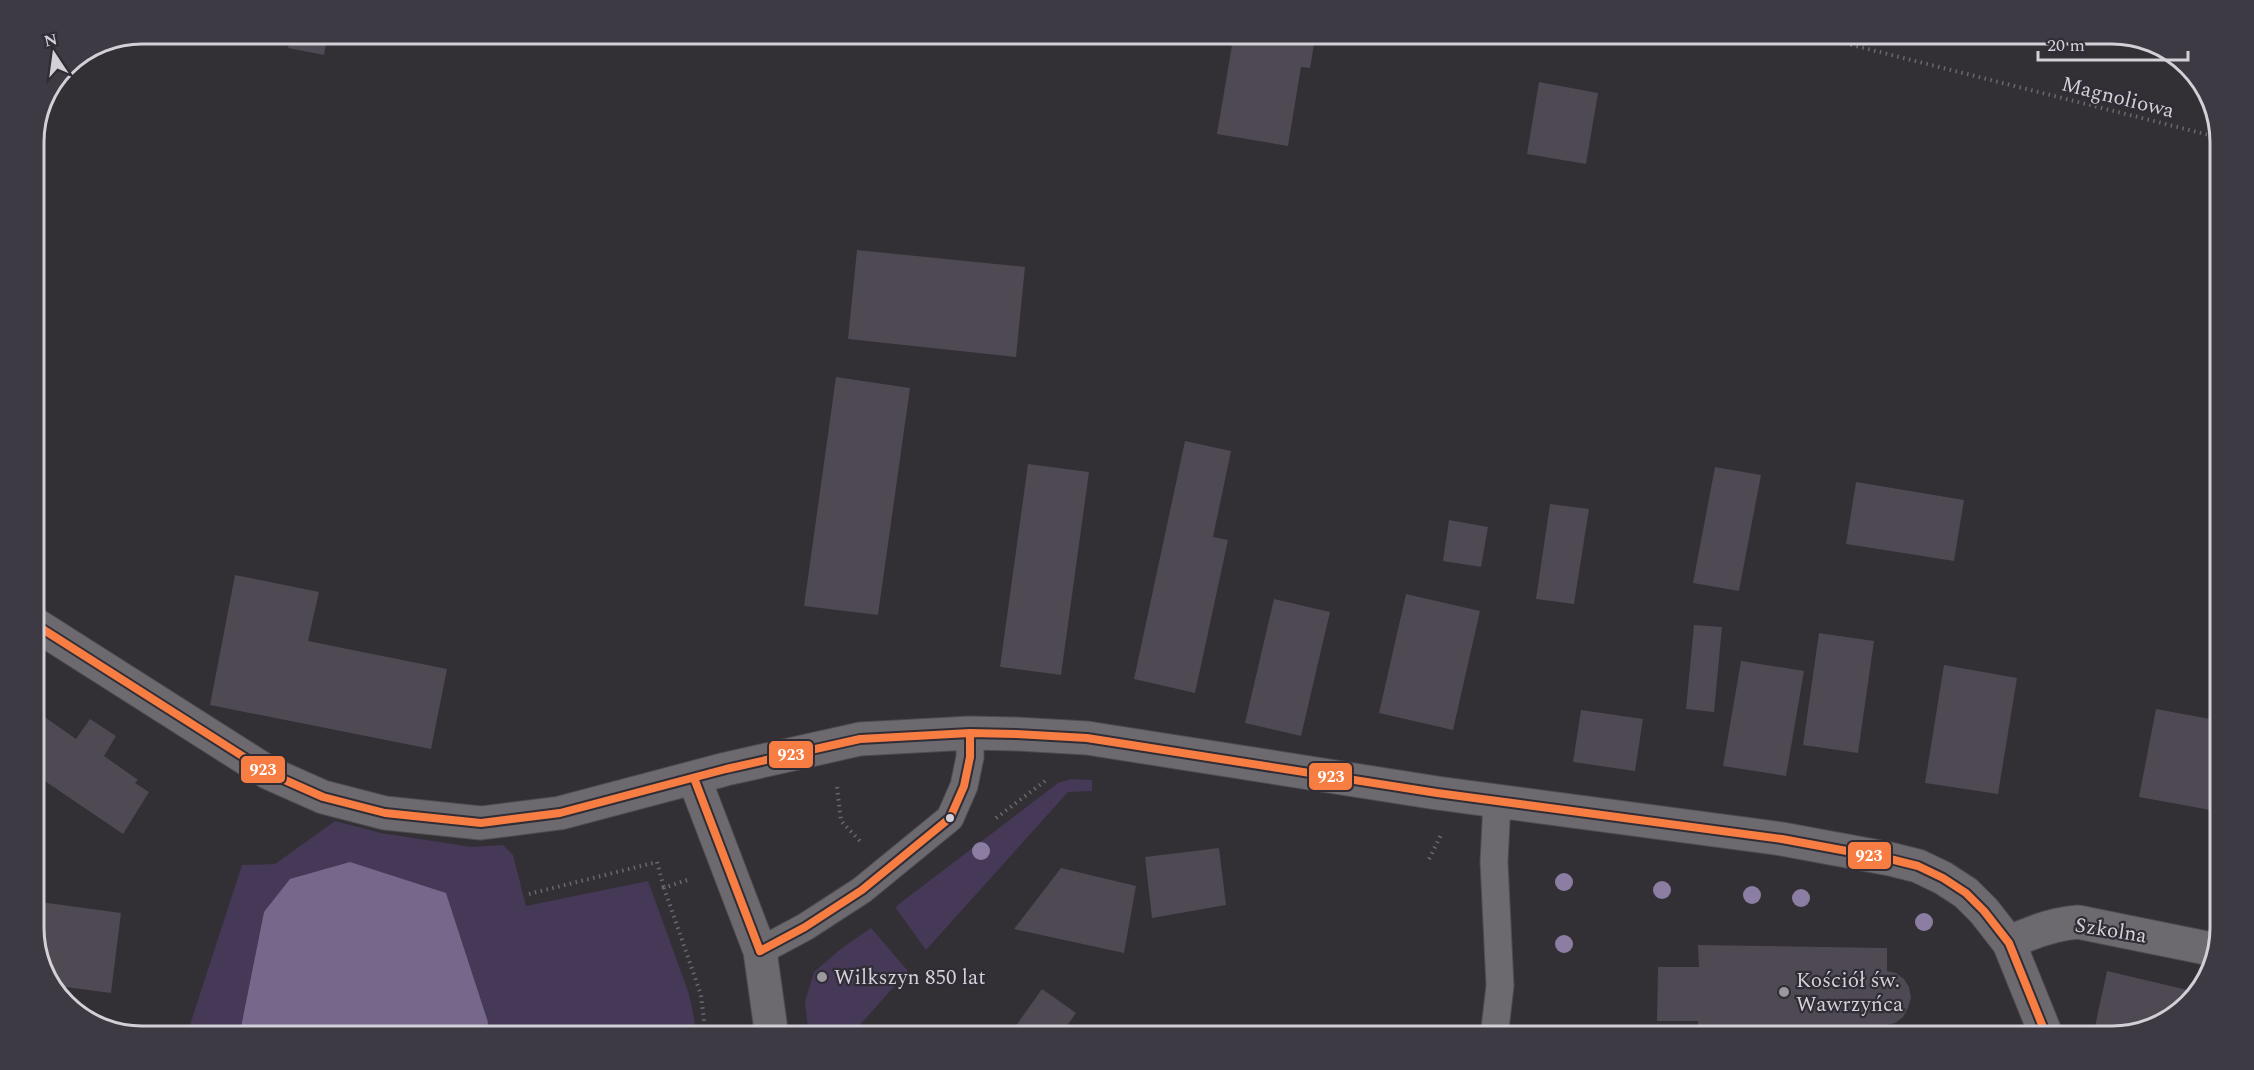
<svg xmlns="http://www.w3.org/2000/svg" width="2254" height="1070" font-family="Spectral,serif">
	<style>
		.green { fill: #463957 }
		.water { fill: #76688b }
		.building { fill: #4e4953 }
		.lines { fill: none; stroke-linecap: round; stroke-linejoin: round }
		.service-casing { stroke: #4e4c51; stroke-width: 29 }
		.minor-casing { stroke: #4e4c51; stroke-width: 35 }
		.tertiary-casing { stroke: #4e4c51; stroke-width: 35 }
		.path { stroke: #6a696c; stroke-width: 4; stroke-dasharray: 1.5 4.5; stroke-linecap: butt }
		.service { stroke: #6c6a6e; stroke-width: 27 }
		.minor { stroke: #6c6a6e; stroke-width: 33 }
		.tertiary { stroke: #6c6a6e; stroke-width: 33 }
		.bus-1-casing { stroke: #312d37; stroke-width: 12 }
		.bus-1 { stroke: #f77d43; stroke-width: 8 }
		.tree { fill: #8c7da2 }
		.bus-dot { fill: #d3d0d7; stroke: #312d37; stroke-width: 2 }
		.poi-dot { fill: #9b989e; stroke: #312d37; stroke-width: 2 }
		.labels { text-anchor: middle; stroke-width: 4.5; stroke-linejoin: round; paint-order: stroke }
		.street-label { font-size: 21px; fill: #d3d0d7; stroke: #312d37 }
		.poi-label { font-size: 21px; fill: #d3d0d7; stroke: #312d37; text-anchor: start }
		.rim { fill: none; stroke: #d3d0d7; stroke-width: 3 }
		.line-badge { stroke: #312d37; stroke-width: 2 }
		.badge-label { font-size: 16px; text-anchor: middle; font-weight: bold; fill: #fff }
	</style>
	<rect width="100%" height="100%" fill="#322f35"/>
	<g class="green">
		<path d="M1071,779L1092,780V791L1068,792L926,950L895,907L1058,783Z"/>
		<path d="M335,821L381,833L472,847L503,845L513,855L526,906L648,881L689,994L695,1023L684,1037H485L488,1022L446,893L264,912L239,1037H186L242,865L275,864Z"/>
		<path d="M871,928L908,971L849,1037H809L805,1002L814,972L842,948Z"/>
	</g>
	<path class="water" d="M350,862L446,893L488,1022L485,1037H239L264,912L290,879Z"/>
	<g class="building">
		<path d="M291,33H328L324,55L288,48Z"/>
		<path d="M1234,33H1316L1310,68L1301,67L1288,146L1217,134Z"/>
		<path d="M1539,82L1598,93L1586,164L1527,154Z"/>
		<path d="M857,250L1025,267L1016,357L848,339Z"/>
		<path d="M836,377L910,388L878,615L804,606Z"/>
		<path d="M1185,441L1231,451L1213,537L1228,540L1195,693L1134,679Z"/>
		<path d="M1028,464L1089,472L1061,675L1000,667Z"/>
		<path d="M1715,467L1761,475L1739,591L1693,583Z"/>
		<path d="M1856,482L1964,500L1954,561L1846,544Z"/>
		<path d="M1550,504L1589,509L1574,604L1536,599Z"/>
		<path d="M1449,520L1488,527L1481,567L1443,561Z"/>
		<path d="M235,575L319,592L308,641L447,669L431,749L210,705Z"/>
		<path d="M1406,594L1480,611L1453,730L1379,713Z"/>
		<path d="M1274,599L1330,612L1301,736L1245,723Z"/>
		<path d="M1694,625L1722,627L1714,712L1686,709Z"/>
		<path d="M1819,633L1874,641L1858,753L1803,745Z"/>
		<path d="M1741,661L1804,671L1786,776L1723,766Z"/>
		<path d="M1944,665L2017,678L1998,794L1925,783Z"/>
		<path d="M33,709L76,739L90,719L116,736L104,756L138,780L135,783L149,792L123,834L33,773Z"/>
		<path d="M2156,709L2221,721V812L2139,797Z"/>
		<path d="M1581,710L1643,719L1635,771L1573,762Z"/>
		<path d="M1219,848L1226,905L1152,918L1145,857Z"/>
		<path d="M1061,868L1136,886L1124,953L1014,929Z"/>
		<path d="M33,901L121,913L111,993L50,985L33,936Z"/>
		<path d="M1698,945L1887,948V971L1896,973L1904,979L1909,987L1911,998L1908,1008L1903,1017L1895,1023L1886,1025V1037H1697L1698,1021H1657L1658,967H1699Z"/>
		<path d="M2107,971L2196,992L2172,1019L2113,1037L2093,1036Z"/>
		<path d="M1042,989L1076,1013L1059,1037H1008Z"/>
	</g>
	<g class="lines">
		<g class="service-casing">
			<g id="service">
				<path d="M760,951L805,927L862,890L950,818L964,786L970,757V733"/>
				<path d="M1494,1037L1500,986L1494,862L1497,802"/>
			</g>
		</g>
		<g class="minor-casing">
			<g id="minor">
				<path d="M694,778L760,951L772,1037"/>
				<path d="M2009,943C2031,932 2053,924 2078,922L2216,950"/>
			</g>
		</g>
		<g class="tertiary-casing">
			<path id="tertiary" d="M33,623L269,773L323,797L385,813L481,823L560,813L726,769L860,739L970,733L1016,734L1087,738L1437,793L1782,839L1890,859L1918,866L1943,878L1966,893L1984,911L2009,943L2047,1037"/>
		</g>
		<g class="path">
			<path d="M1798,33L1828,39L2221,138"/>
			<path d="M837,787L841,821L860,841"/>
			<path d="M996,818L1045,781"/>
			<path d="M1429,859L1441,835"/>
			<path d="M687,880L664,888L701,995L706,1037"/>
			<path d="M529,894L657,862L664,888"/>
		</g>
		<use href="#service" class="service"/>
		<use href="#minor" class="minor"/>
		<use href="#tertiary" class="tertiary"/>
		<g class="bus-1-casing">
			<g id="bus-1">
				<path d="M33,623L269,773L323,797L385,813L481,823L560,813L726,769L860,739L970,733L1016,734L1087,738L1437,793L1782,839L1890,859L1918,866L1943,878L1966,893L1984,911L2009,943L2047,1037"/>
				<path d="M694,778L760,951"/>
				<path d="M760,951L805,927L862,890L950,818L964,786L970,757V733"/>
			</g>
		</g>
		<use href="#bus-1" class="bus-1"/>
	</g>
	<g class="tree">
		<circle cx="981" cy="851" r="9"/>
		<circle cx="1564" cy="882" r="9"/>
		<circle cx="1662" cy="890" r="9"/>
		<circle cx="1752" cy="895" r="9"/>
		<circle cx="1801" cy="898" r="9"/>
		<circle cx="1924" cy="922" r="9"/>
		<circle cx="1564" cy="944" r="9"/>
	</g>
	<circle class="bus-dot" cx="950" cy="818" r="5"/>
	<g class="poi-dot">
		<circle cx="822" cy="977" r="6"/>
		<circle cx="1784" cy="992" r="6"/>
	</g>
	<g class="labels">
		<g class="street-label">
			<text transform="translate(2118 97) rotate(14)" y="7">Magnoliowa</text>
			<text transform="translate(2111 930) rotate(9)" y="7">Szkolna</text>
		</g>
		<g class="poi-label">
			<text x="834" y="984">Wilkszyn 850 lat</text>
			<text x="1796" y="987">Kościół św.<tspan x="1796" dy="24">Wawrzyńca</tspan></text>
		</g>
	</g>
	<path d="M0 0H2254V1070H0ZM142 44H2112A98 98 0 0 1 2210 142V928A98 98 0 0 1 2112 1026H142A98 98 0 0 1 44 928V142A98 98 0 0 1 142 44Z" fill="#3e3a44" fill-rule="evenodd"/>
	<path class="rim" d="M142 44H2112A98 98 0 0 1 2210 142V928A98 98 0 0 1 2112 1026H142A98 98 0 0 1 44 928V142A98 98 0 0 1 142 44Z"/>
	<g class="line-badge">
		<rect x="768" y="740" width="46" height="29" rx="6" fill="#f77d43"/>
		<rect x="240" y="755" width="46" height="29" rx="6" fill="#f77d43"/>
		<rect x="1308" y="762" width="45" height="29" rx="6" fill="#f77d43"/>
		<rect x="1847" y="841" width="45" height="29" rx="6" fill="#f77d43"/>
	</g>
	<g class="badge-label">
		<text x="791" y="760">923</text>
		<text x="263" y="775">923</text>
		<text x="1331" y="782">923</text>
		<text x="1869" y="861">923</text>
	</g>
	<g transform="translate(54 54) rotate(347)" stroke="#312d37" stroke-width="4.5" paint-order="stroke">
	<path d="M0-4.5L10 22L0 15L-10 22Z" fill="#d3d0d7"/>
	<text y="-9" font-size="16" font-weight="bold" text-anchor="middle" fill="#d3d0d7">N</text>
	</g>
	<path d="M2038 51v9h150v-9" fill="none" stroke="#d3d0d7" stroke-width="3"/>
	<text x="2047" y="51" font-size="18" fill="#d3d0d7" stroke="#312d37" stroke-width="4.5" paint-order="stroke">20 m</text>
</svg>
